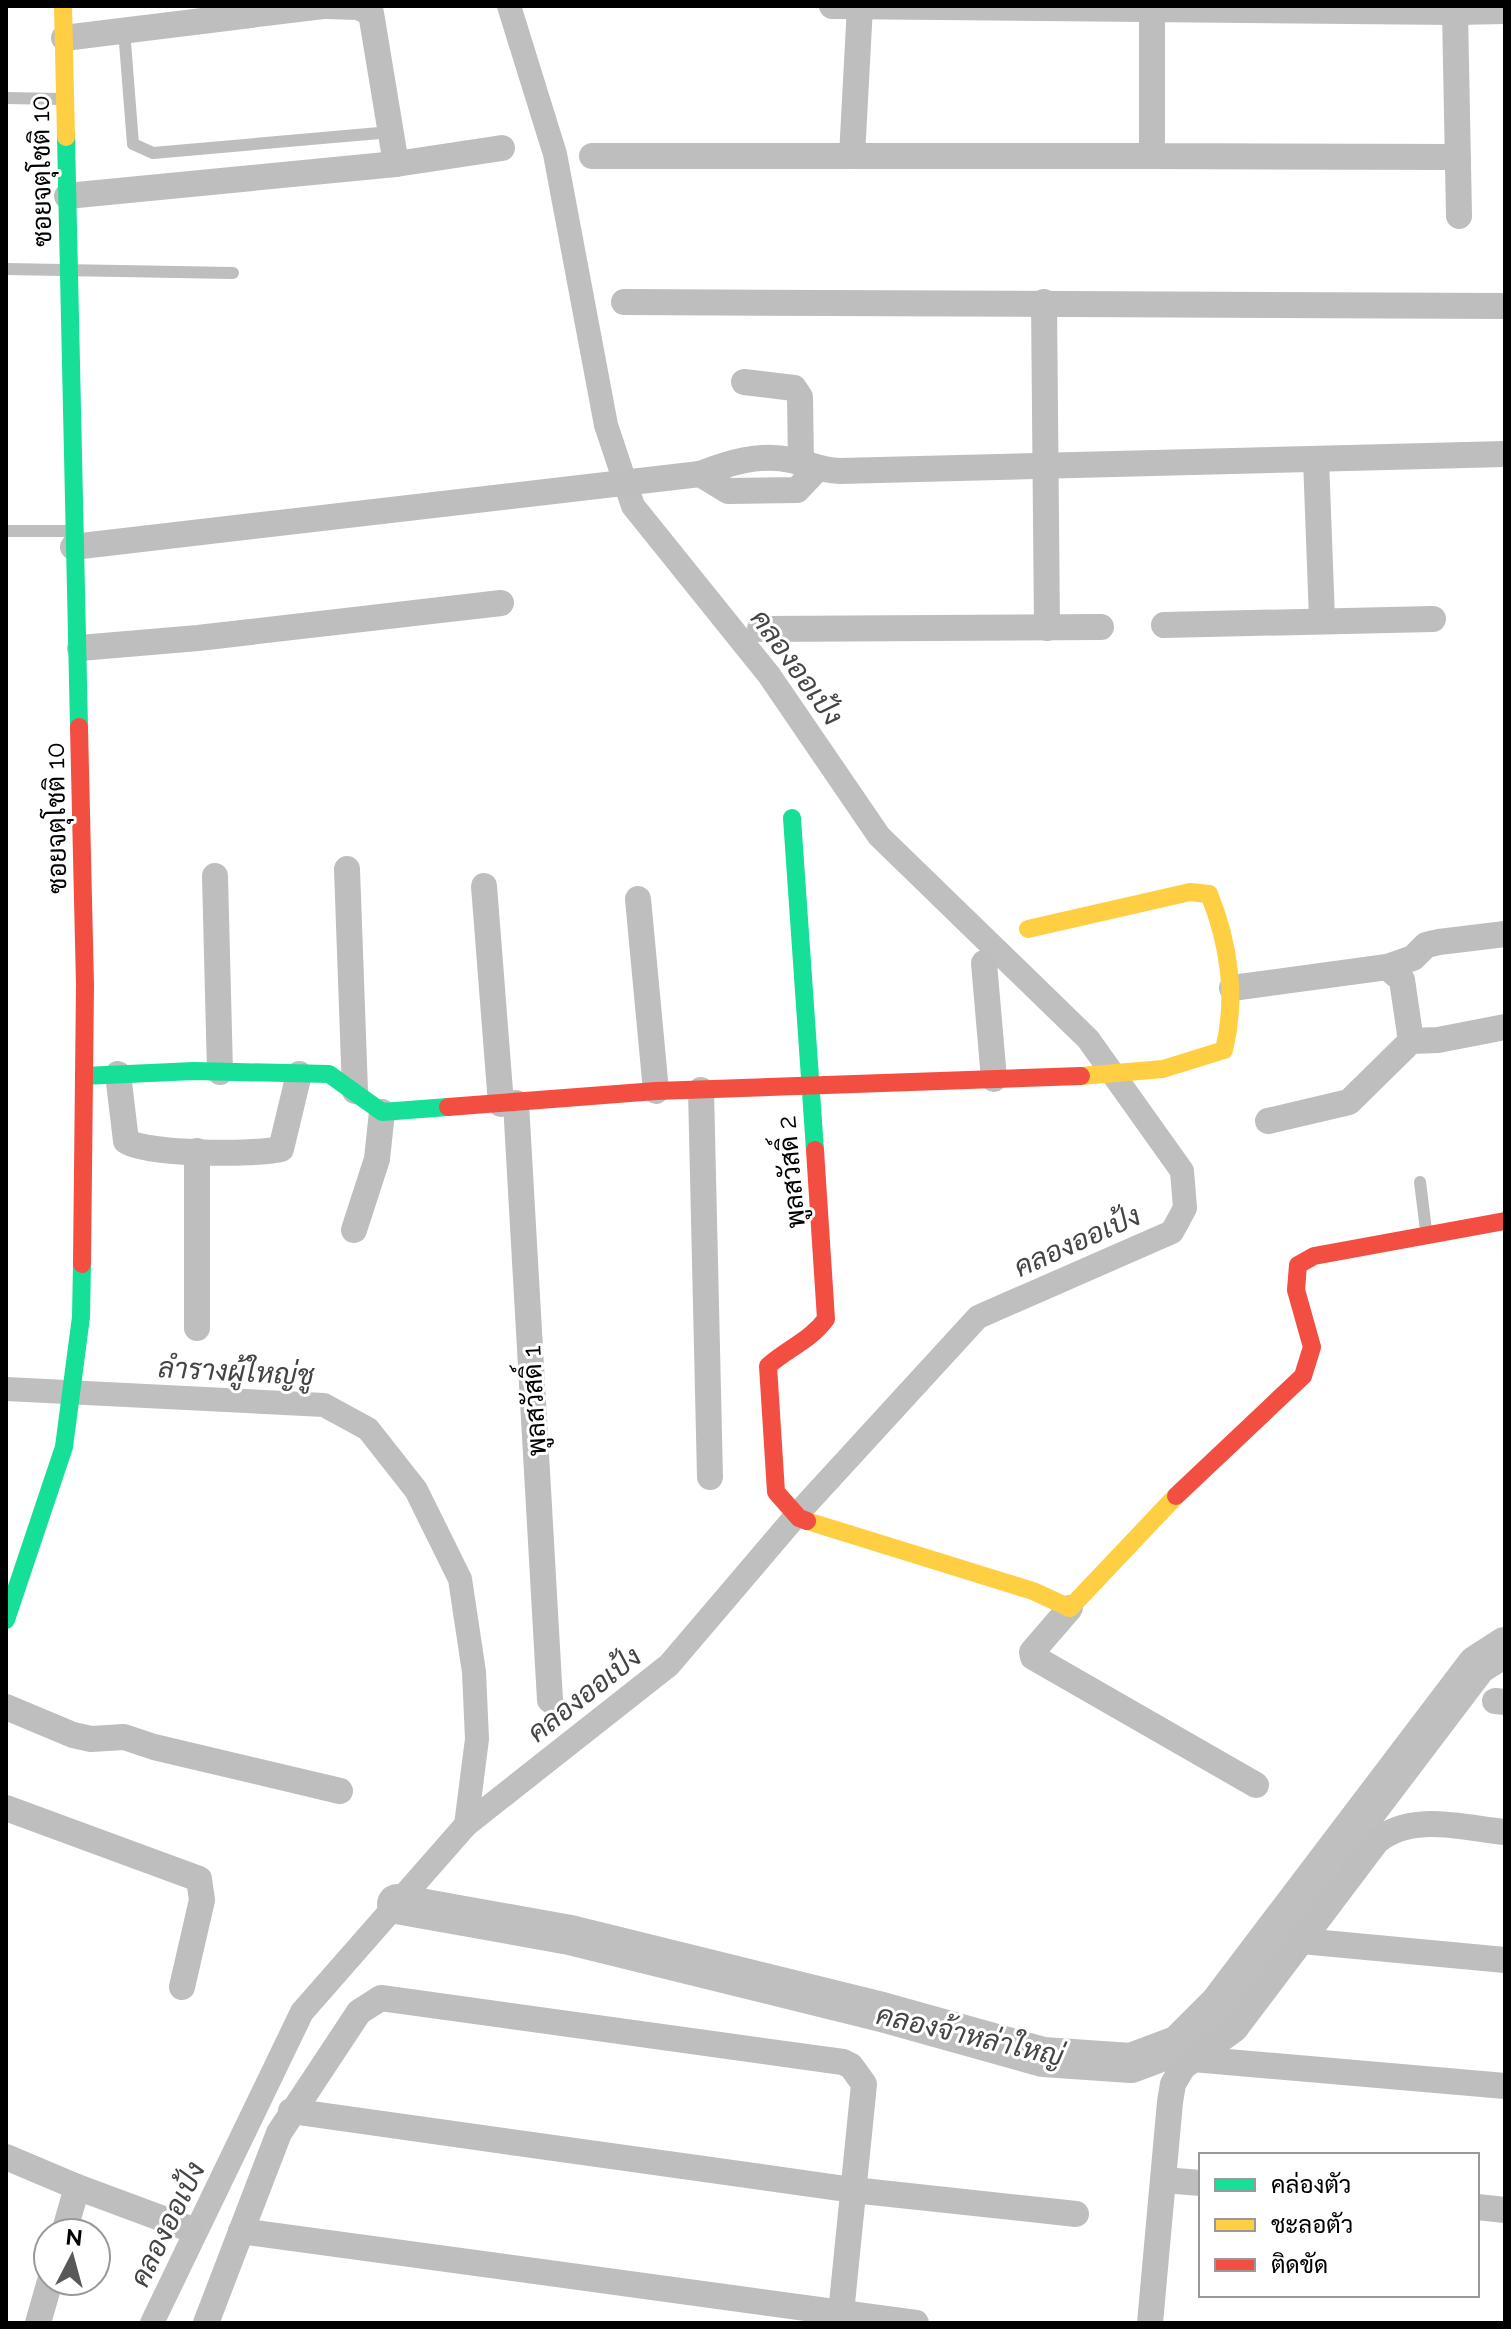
<svg xmlns="http://www.w3.org/2000/svg" width="1511" height="2329" font-family="Raleway,Sarabun,sans-serif">
	<style>
		.lines { fill: none; stroke-linecap: round; stroke-linejoin: round }
		.canal { stroke: #bfbfbf; stroke-width: 24 }
		.river { stroke: #bfbfbf; stroke-width: 40 }
		.path { stroke: #b9b9b9; stroke-width: 4; stroke-dasharray: 2 4; stroke-linecap: butt }
		.lane { stroke: #bebebe; stroke-width: 12 }
		.street { stroke: #bebebe; stroke-width: 26 }
		.fast { stroke: #16e098; stroke-width: 18 }
		.slow { stroke: #ffcf43; stroke-width: 18 }
		.jam { stroke: #f24e42; stroke-width: 18 }
		.labels { text-anchor: middle; stroke-width: 6; stroke-linejoin: round; paint-order: stroke }
		.street-label { font-size: 26px; fill: #000; stroke: #fff }
		.water-label { font-size: 28px; font-style: italic; fill: #444; stroke: #fff }
	</style>
	<rect width="100%" height="100%" fill="#fff"/>
	<g class="lines">
		<g class="canal">
			<path d="M6,1389L324,1405L368,1429L416,1490L460,1579L474,1672L477,1739L466,1825"/>
			<path d="M152,2323L302,2012L466,1825L669,1665L801,1510L978,1317L1172,1232L1185,1208L1182,1171L1088,1039L879,836L769,675L633,506L606,425L555,154L509,6"/>
		</g>
		<path class="river" d="M397,1904L570,1935L882,2012L1043,2057L1131,2063L1179,2045L1219,2005L1477,1665L1505,1647"/>
		<path class="path" d="M81,2281L89,2285"/>
		<g class="lane">
			<path d="M124,30L133,144L153,153L391,132"/>
			<path d="M6,98L63,99"/>
			<path d="M6,269L233,273"/>
			<path d="M6,531H71"/>
			<path d="M1420,1182L1426,1230"/>
		</g>
		<g class="street">
			<path d="M328,6L358,7L371,13L396,164"/>
			<path d="M832,6L1455,12"/>
			<path d="M1152,9V156L1458,157"/>
			<path d="M64,38L323,6"/>
			<path d="M592,156H1152"/>
			<path d="M852,156L860,6"/>
			<path d="M67,196L396,164L502,148"/>
			<path d="M1459,216L1455,12L1505,11"/>
			<path d="M624,302L1505,306"/>
			<path d="M1044,302L1047,628"/>
			<path d="M744,382L794,388L800,397L801,464"/>
			<path d="M1316,459L1322,619"/>
			<path d="M700,474L728,491L797,490L816,470"/>
			<path d="M73,547L700,474C728,463 760,453 791,460C810,464 819,470 840,471L1505,454"/>
			<path d="M1164,625L1433,619"/>
			<path d="M760,629L1101,627"/>
			<path d="M80,648L198,638L501,603"/>
			<path d="M347,869L355,1091"/>
			<path d="M215,876L220,1072"/>
			<path d="M484,886L501,1104"/>
			<path d="M638,899L656,1091"/>
			<path d="M984,963L994,1079"/>
			<path d="M1387,967L1402,980L1411,1041"/>
			<path d="M1232,988L1387,967L1413,958L1426,945L1439,942L1505,934"/>
			<path d="M118,1074L126,1141C148,1155 254,1155 281,1149L299,1074"/>
			<path d="M701,1090L710,1477"/>
			<path d="M516,1103L550,1700"/>
			<path d="M1268,1121L1349,1102L1411,1041L1438,1040L1505,1027"/>
			<path d="M197,1151V1328"/>
			<path d="M354,1230L377,1159L382,1112"/>
			<path d="M1070,1608L1032,1652L1033,1657L1256,1785"/>
			<path d="M1495,1701L1505,1702"/>
			<path d="M6,1707L73,1735L91,1739L124,1737L154,1747L340,1791"/>
			<path d="M6,1808L199,1879L202,1900L182,1987"/>
			<path d="M1302,1941L1505,1960"/>
			<path d="M1193,2059L1505,2086"/>
			<path d="M291,2111L853,2190L1076,2214"/>
			<path d="M6,2157L77,2187L64,2233"/>
			<path d="M1163,2180L1201,2183"/>
			<path d="M77,2187L190,2229"/>
			<path d="M1477,2207L1505,2210"/>
			<path d="M241,2231L916,2323"/>
			<path d="M38,2323L50,2281"/>
			<path d="M206,2323L279,2133L359,2012L381,1998L843,2062L851,2066L864,2084L840,2323"/>
			<path d="M1150,2323L1170,2102L1173,2084L1183,2067L1235,2029L1377,1841C1412,1812 1463,1828 1505,1832"/>
		</g>
		<g class="fast">
			<path d="M66,137L79,727"/>
			<path d="M792,818L815,1150"/>
			<path d="M84,1076L194,1071L329,1074L382,1112L448,1107"/>
			<path d="M6,1620L64,1447L81,1317L82,1264"/>
		</g>
		<g class="slow">
			<path d="M63,6L66,137"/>
			<path d="M1028,929L1190,892L1209,894C1229,943 1237,998 1224,1050L1163,1069L1081,1076"/>
			<path d="M807,1521L1033,1591L1070,1608L1176,1496"/>
		</g>
		<g class="jam">
			<path d="M79,727L85,985L82,1264"/>
			<path d="M448,1107L656,1091L1081,1076"/>
			<path d="M1176,1496L1303,1376L1312,1347L1296,1290L1298,1265L1314,1256L1505,1221"/>
			<path d="M807,1521L799,1518L776,1492L768,1366C788,1348 810,1341 826,1319L815,1150"/>
		</g>
	</g>
	<g class="labels">
		<g class="street-label">
			<text transform="translate(41 171) rotate(-91)" y="9">ซอยจตุโชติ 10</text>
			<text transform="translate(56 818) rotate(-91)" y="9">ซอยจตุโชติ 10</text>
			<text transform="translate(791 1172) rotate(-95)" y="9">พูลสวัสดิ์ 2</text>
			<text transform="translate(534 1401) rotate(-93)" y="9">พูลสวัสดิ์ 1</text>
		</g>
		<g class="water-label">
			<text transform="translate(797 667) rotate(54)" y="10">คลองออเป้ง</text>
			<text transform="translate(1077 1241) rotate(-24)" y="10">คลองออเป้ง</text>
			<text transform="translate(236 1371) rotate(3)" y="10">ลำรางผู้ใหญ่ชู</text>
			<text transform="translate(584 1694) rotate(-38)" y="10">คลองออเป้ง</text>
			<text transform="translate(970 2035) rotate(13)" y="10">คลองจ้าหล่าใหญ่</text>
			<text transform="translate(167 2224) rotate(-64)" y="10">คลองออเป้ง</text>
		</g>
	</g>
	<rect width="1511" height="2329" fill="none" stroke="#000000" stroke-width="16"/>
	<rect x="1199" y="2153" width="280" height="144" fill="#ffffff" stroke="#999999" stroke-width="2"/>
	<rect x="1215" y="2179" width="40" height="12" fill="#16e098" stroke="#999999" stroke-width="2"/>
	<text x="1271" y="2193" font-size="24" fill="#000000">คล่องตัว</text>
	<rect x="1215" y="2219" width="40" height="12" fill="#ffcf43" stroke="#999999" stroke-width="2"/>
	<text x="1271" y="2233" font-size="24" fill="#000000">ชะลอตัว</text>
	<rect x="1215" y="2259" width="40" height="12" fill="#f24e42" stroke="#999999" stroke-width="2"/>
	<text x="1271" y="2273" font-size="24" fill="#000000">ติดขัด</text>
	<g transform="translate(72 2257) rotate(6)"><circle r="38" fill="#ffffff" stroke="#999999" stroke-width="2"/>
	<path d="M0-6L14 30L0 20L-14 30Z" fill="#595959"/>
	<text y="-12" font-size="22" font-weight="bold" text-anchor="middle" fill="#000000">N</text>
	</g>
</svg>
